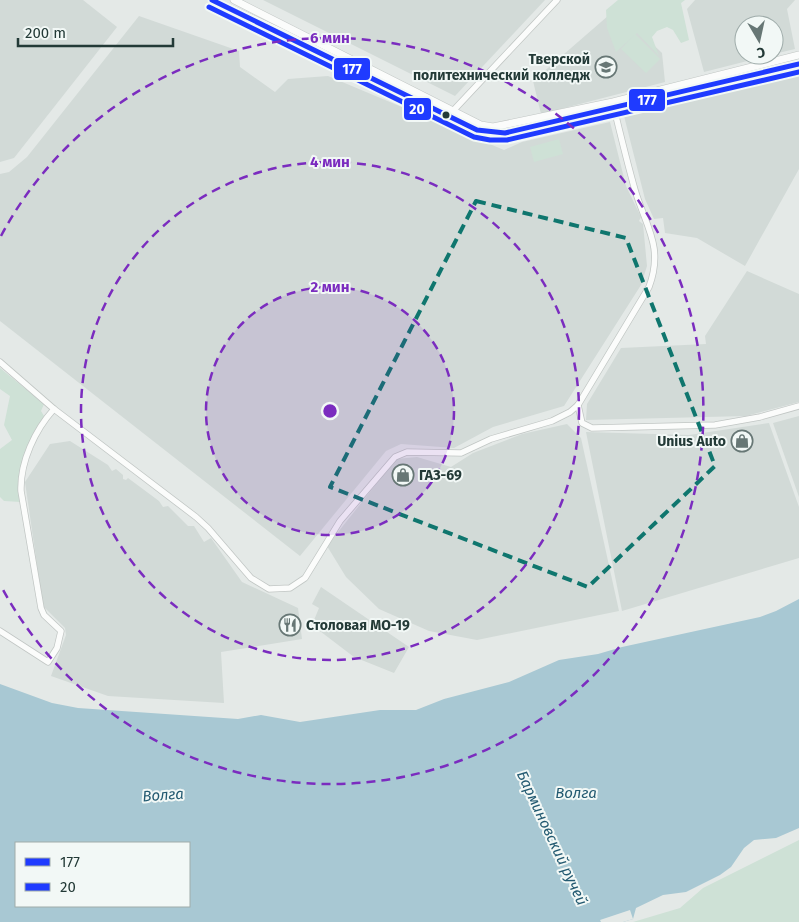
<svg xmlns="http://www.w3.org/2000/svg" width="799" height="922" font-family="'Fira Sans',sans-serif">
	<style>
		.built { fill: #d2dad7 }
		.green { fill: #cee1d6 }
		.water { fill: #a8c8d3; fill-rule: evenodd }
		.pier { fill: #e4e9e7 }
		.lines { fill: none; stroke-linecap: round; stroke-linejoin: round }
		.minor-casing { stroke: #c1c6c4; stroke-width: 7 }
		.tertiary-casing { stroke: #c1c6c4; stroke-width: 8 }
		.minor { stroke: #fbfcfb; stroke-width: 5.5 }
		.tertiary { stroke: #fbfcfb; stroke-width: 7 }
		.bus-1-casing { stroke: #f2f8f6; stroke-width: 9 }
		.bus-2-casing { stroke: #f2f8f6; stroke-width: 9 }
		.bus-1 { stroke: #1f3bff; stroke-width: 5 }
		.bus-2 { stroke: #1f3bff; stroke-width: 5 }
		.marked { fill: none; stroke: #0f766e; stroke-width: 4; stroke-dasharray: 10 6; stroke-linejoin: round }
		.ring { fill: none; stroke: #7b2cbf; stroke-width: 2.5; stroke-dasharray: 9 6 }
		.bus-dot { fill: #233a37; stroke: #f2f8f6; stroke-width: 2 }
		.labels { text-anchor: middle; stroke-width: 4; stroke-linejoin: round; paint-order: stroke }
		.poi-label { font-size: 14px; font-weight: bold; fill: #233a37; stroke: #f2f8f6; text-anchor: end }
		.water-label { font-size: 15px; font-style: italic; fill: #235a71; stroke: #f2f8f6 }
		.centre { fill: #7b2cbf; stroke: #f2f8f6; stroke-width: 2.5 }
		.ring-label { font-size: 15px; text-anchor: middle; font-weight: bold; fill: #7b2cbf; stroke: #f2f8f6; stroke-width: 4; stroke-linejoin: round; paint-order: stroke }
		.line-badge { stroke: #f2f8f6; stroke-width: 2 }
		.badge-label { font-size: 14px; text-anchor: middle; font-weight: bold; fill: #fff }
	</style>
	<rect width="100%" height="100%" fill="#e4e9e7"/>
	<g class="built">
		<path d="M0,0H83L117,27L14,158L0,162Z"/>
		<path d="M263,0H545L455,96Z"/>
		<path d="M695,0H795L787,9L795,49L774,54V25H744V55H771L704,72L687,9Z"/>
		<path d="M616,9L662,53L665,82L541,114L533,81Z"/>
		<path d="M139,16L239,51L240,67L275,92L288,79L328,76L504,150L522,142L610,122L626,186L641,217L639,221L643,224L647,266L641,285L564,406L493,427L454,448L401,444L386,451L300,556L0,321V174L9,172L27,157Z"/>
		<path d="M799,75V169L745,266L697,238L665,233L663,218L654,219L645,199L624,116Z"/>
		<path d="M747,271L799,294V402L746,416L586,420L587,404L621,348L706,344L705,336Z"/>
		<path d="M799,416V497L773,423Z"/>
		<path d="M769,423L799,507V558L622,611L586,432L689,435Z"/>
		<path d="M567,424L581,438L619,611L477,640L429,631L379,609L346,577L327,546L396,459L417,457L451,467L473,453L522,434Z"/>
		<path d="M70,441L108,465L112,471L116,469L123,475V479L126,480L128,478L159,501L163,507L168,506L188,526H194L204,542L211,538L242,582L298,608L302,639L221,652L224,703L108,696L51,676L66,635L65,628L43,606L25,482L50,444Z"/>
		<path d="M321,587L409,647L394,673L354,657L312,625L319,608L312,604Z"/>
	</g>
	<g class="green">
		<path d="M618,0H685L681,3L689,40L681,43L673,30L667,27L657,31L652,37L659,56L637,33L616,52L607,28L606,10Z"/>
		<path d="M635,34L660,59L646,73L621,49Z"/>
		<path d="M559,139L563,154L534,162L530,147Z"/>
		<path d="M0,368L44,404L41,411L44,416C27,442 25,472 21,502L4,501L0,497V449L12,440L4,425L10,396L0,389Z"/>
		<path d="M799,840V922H633L680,908L703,888Z"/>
	</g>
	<path class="water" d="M799,599V828L776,838L754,840L744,848L731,867L720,875L686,892L663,895L636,908L633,919L623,922H0V684L52,703L78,708L238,719L261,715L300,722L380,710H416L444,699L509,682L559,660L598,654L622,647L760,617L776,611ZM16,843H189V906H16Z"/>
	<path class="pier" d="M630,910L633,919L623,922H601L600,920Z"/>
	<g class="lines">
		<g class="minor-casing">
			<g id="minor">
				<path d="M451,113L557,0"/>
				<path d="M0,362L54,409L196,517L208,528L251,578L269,589L290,588L305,578L340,521L395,457L407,452L461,453L491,439L552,421L570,412L578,405L649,287C664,247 646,227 635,190C627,162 620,133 613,104"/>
				<path d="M578,405L582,423L592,428L715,425L760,417L799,406"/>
				<path d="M0,631L48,662L57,648L61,631L44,615L41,608L21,491C20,462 35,430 54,409"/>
			</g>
		</g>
		<g class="tertiary-casing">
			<g id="tertiary">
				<path d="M212,0L281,32L477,130L491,133H505L799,64"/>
				<path d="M234,0L481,125L493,127L613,102L799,55"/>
			</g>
		</g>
		<use href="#minor" class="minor"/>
		<use href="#tertiary" class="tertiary"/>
		<g class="bus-1-casing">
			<path id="bus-1" d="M212,0L477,130L505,133L799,64"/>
		</g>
		<g class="bus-2-casing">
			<path id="bus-2" d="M209,7L474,137L490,140H507L799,72"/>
		</g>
		<use href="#bus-1" class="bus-1"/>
		<use href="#bus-2" class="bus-2"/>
	</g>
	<path class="marked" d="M476,201L626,238L715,466L588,587L330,487Z"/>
	<circle cx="330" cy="411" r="124" fill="#7b2cbf" fill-opacity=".12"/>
	<g class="ring">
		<circle cx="330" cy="411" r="124"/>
		<circle cx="330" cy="411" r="249"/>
		<path d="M1 236A373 373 0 1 1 1 586"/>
	</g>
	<defs>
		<g id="university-ring" transform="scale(1.125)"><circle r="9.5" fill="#f2f8f6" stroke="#677775" stroke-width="1.5"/><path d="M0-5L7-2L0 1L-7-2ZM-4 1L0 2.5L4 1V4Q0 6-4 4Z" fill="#677775"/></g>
		<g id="shop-ring" transform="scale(1.125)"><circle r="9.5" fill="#f2f8f6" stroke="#677775" stroke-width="1.5"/><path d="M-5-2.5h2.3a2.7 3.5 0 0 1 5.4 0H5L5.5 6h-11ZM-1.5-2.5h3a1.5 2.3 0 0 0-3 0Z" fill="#677775"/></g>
		<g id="restaurant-ring" transform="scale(1.125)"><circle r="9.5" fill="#f2f8f6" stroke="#677775" stroke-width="1.5"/><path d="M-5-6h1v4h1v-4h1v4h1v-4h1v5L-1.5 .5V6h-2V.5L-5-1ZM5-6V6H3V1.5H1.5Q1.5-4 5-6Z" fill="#677775"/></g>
	</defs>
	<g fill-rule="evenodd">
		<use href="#university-ring" x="606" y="67"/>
		<use href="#shop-ring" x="742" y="441"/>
		<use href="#shop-ring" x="403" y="475"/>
		<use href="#restaurant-ring" x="290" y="625"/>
	</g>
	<circle class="bus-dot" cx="446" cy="115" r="4.5"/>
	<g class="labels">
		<g class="poi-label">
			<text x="590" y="64">Тверской<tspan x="590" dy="16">политехнический колледж</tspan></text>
			<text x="726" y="446">Unius Auto</text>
			<text x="419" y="480" text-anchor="start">ГАЗ-69</text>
			<text x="306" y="630" text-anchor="start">Столовая МО-19</text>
		</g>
		<g class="water-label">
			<text x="576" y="798">Волга</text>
			<text transform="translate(163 795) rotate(-4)" y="5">Волга</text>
			<text transform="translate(552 838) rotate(65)" y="5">Барминовский ручей</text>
		</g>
	</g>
	<circle cx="330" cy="411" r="8" class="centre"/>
	<g class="ring-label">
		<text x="330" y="43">6 мин</text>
		<text x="330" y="167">4 мин</text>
		<text x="330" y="292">2 мин</text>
	</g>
	<g class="line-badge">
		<rect x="333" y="57" width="38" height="24" rx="5" fill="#1f3bff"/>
		<rect x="628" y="88" width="38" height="24" rx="5" fill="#1f3bff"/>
		<rect x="403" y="97" width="29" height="24" rx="5" fill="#1f3bff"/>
	</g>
	<g class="badge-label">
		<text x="352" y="74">177</text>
		<text x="647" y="105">177</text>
		<text x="417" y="114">20</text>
	</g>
	<rect x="15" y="842" width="175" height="65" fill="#f2f8f6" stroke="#9facaa"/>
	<rect x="25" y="858" width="25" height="8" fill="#1f3bff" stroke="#9facaa"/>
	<text x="60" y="867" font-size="15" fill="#233a37">177</text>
	<rect x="25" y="883" width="25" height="8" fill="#1f3bff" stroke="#9facaa"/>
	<text x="60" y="892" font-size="15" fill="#233a37">20</text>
	<g transform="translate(759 40) rotate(171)"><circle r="24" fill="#f2f8f6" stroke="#9facaa"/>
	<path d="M0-4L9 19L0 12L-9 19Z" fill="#677775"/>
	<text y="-8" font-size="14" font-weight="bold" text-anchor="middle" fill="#233a37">С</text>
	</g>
	<path d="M18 38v8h155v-8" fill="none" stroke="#233a37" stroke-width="2.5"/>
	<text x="25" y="38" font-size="15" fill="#233a37" stroke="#f2f8f6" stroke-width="4" paint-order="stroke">200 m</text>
</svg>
